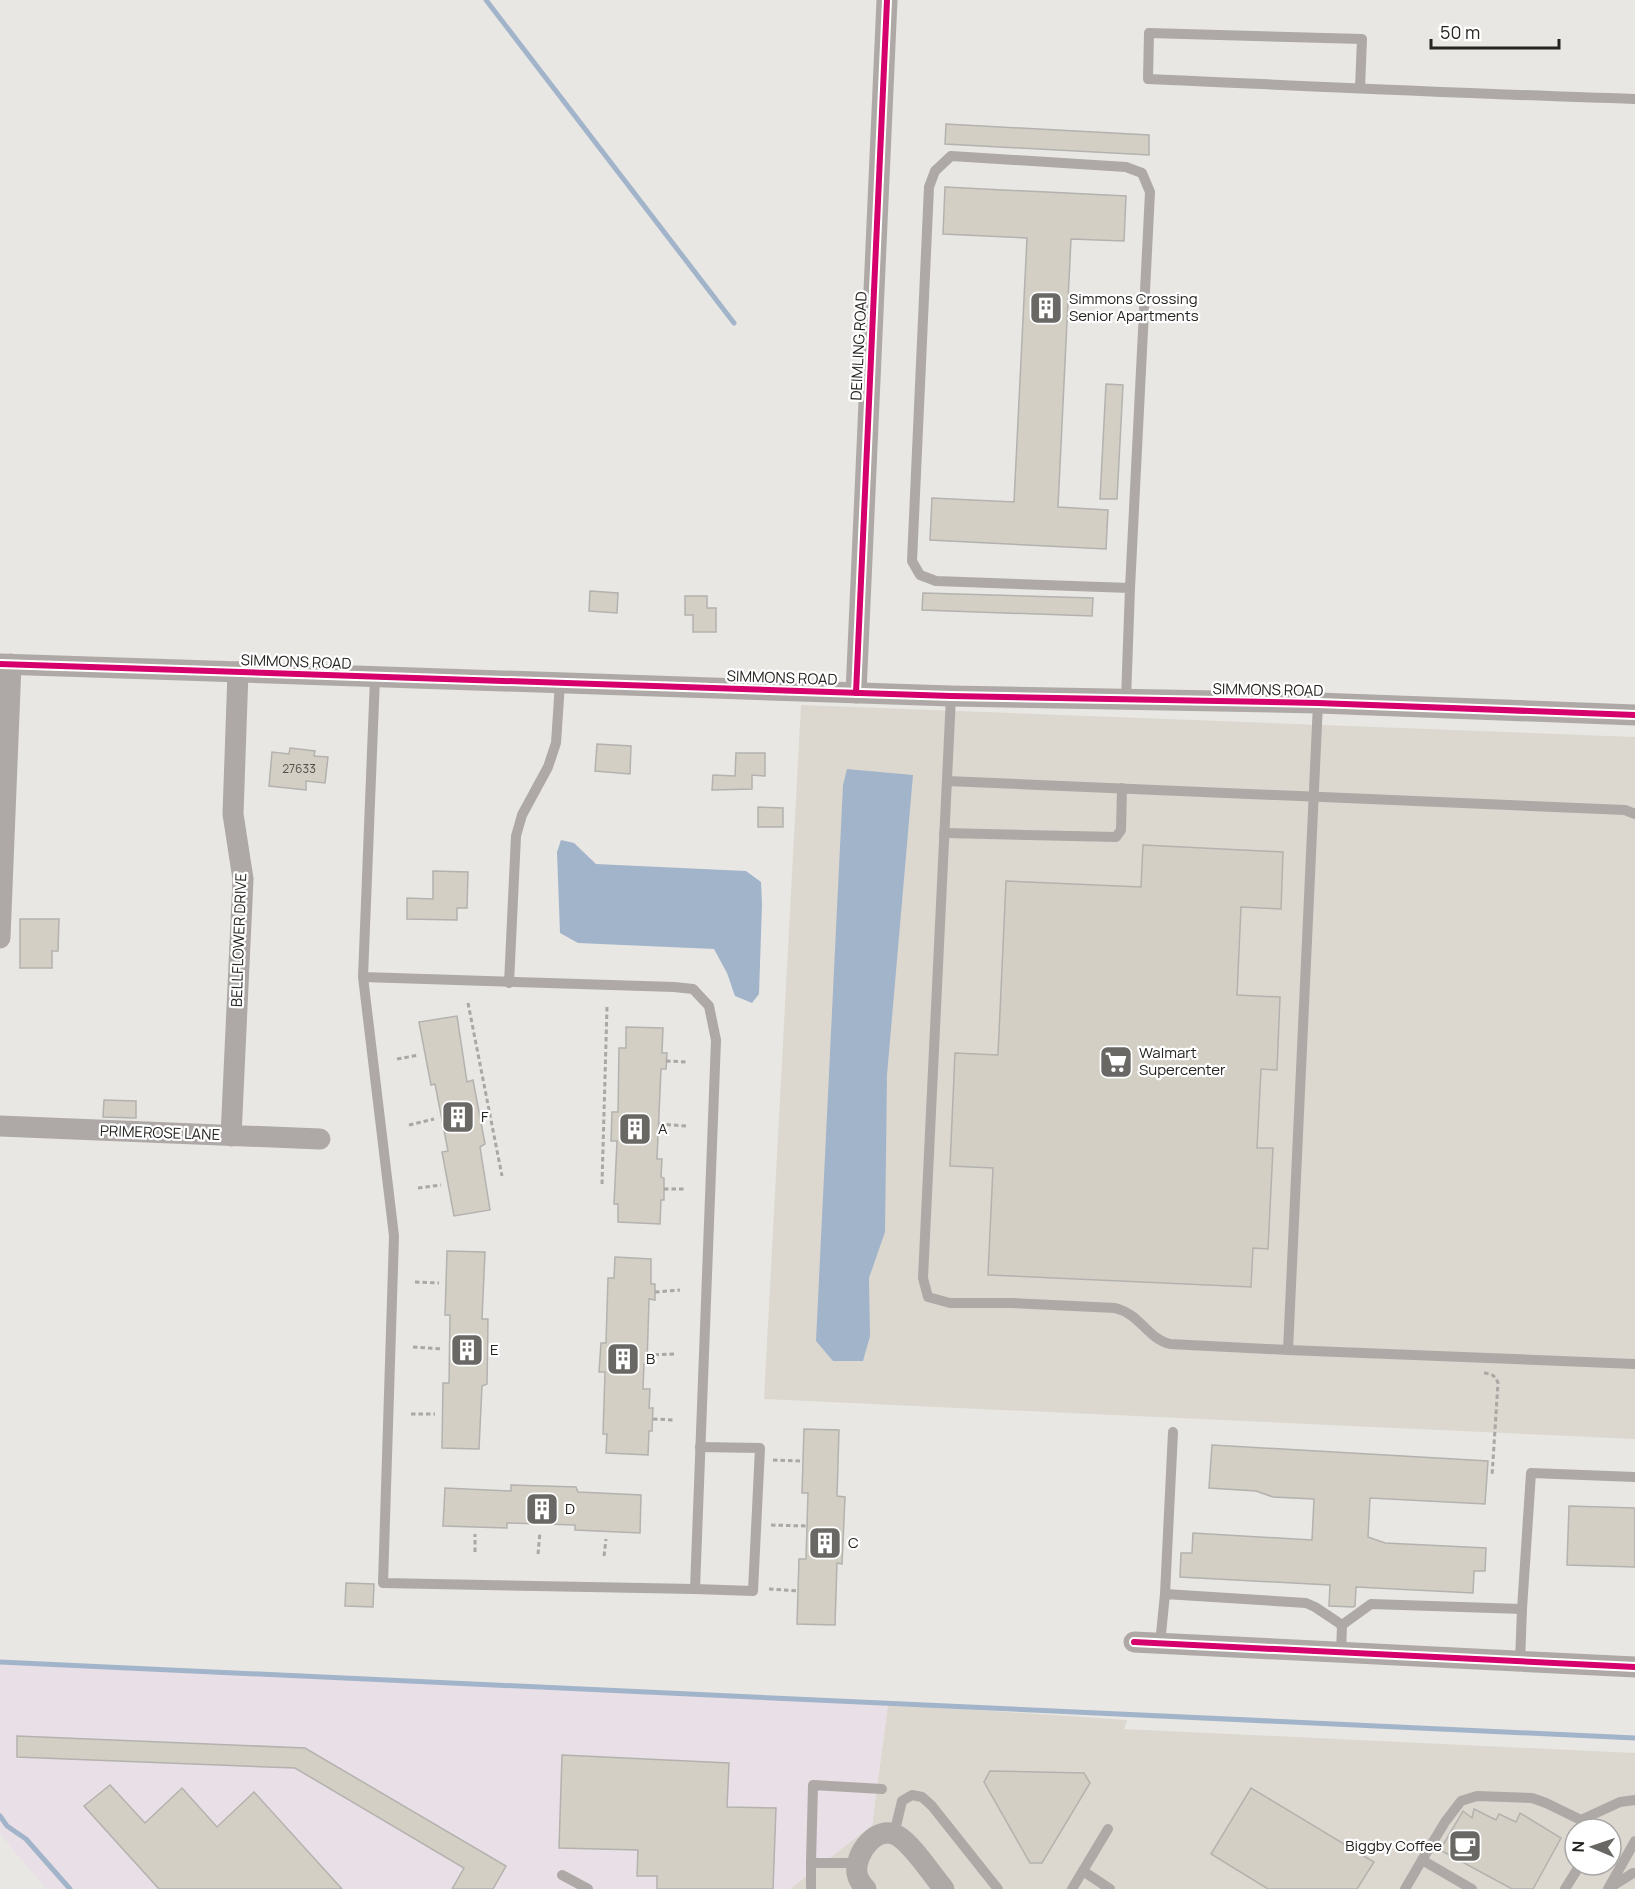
<svg xmlns="http://www.w3.org/2000/svg" width="1635" height="1889" font-family="Manrope,sans-serif">
	<style>
		.built { fill: #dcd8cf; fill-rule: evenodd }
		.industrial { fill: #e9dfe7 }
		.water { fill: #a2b4ca }
		.lines { fill: none; stroke-linecap: round; stroke-linejoin: round }
		.stream { stroke: #a2b4ca; stroke-width: 5 }
		.building { fill: #d4cfc5; stroke: #b3b2ae; stroke-width: 1.5 }
		.path { stroke: #aba7a4; stroke-width: 3; stroke-dasharray: 4.5 3; stroke-linecap: butt }
		.lane { stroke: #aea9a6; stroke-width: 10 }
		.street { stroke: #aea9a6; stroke-width: 21 }
		.cycleway-casing { stroke: #fff; stroke-width: 10 }
		.cycleway { stroke: #d6006c; stroke-width: 6 }
		.labels { text-anchor: middle; stroke-width: 4.5; stroke-linejoin: round; paint-order: stroke }
		.number-label { font-size: 12px; fill: #53504c }
		.poi-label { font-size: 15px; fill: #262421; stroke: #fff; text-anchor: start }
		.street-label { font-size: 15px; fill: #262421; stroke: #fff }
	</style>
	<rect width="100%" height="100%" fill="#e9e7e3"/>
	<g class="built">
		<path d="M801,705L1635,737V1439L764,1399Z"/>
		<path d="M888,1704L1127,1720L1124,1729L1635,1753V1889H790L872,1825ZM1575,1829H1611V1865H1575Z"/>
	</g>
	<path class="industrial" d="M0,1662L888,1704L872,1825L790,1889H46L0,1834Z"/>
	<g class="water">
		<path d="M847,769L913,775L887,1075L885,1232L869,1278L870,1336L863,1361H833L816,1341L843,785Z"/>
		<path d="M561,840L574,843L596,864L746,871L761,882L762,904L759,994L752,1003L735,996L727,973L714,949L578,943L560,933L557,852Z"/>
	</g>
	<g class="lines">
		<g class="stream">
			<path d="M486,0L734,323"/>
			<path d="M0,1662L1635,1738"/>
			<path d="M0,1816L7,1826L26,1839L70,1889"/>
		</g>
	</g>
	<g class="building">
		<path d="M946,124L1149,135V155L945,144Z"/>
		<path d="M945,187L1126,196L1124,241L1071,239L1058,507L1108,510L1106,549L930,540L932,498L1014,502L1027,238L943,234Z"/>
		<path d="M1106,384L1123,385L1117,499H1100Z"/>
		<path d="M590,591L618,593L617,613L589,611Z"/>
		<path d="M923,593L1093,598L1092,616L922,610Z"/>
		<path d="M685,596H707V608H716V632H693V615H685Z"/>
		<path d="M597,744L631,746L630,774L595,771Z"/>
		<path d="M290,748L315,751L314,756L328,757L325,783L306,781V790L269,786L272,752L289,754Z"/>
		<path d="M736,753H765V776L752,775V789L712,790L713,775L735,776Z"/>
		<path d="M758,807L783,808V827H758Z"/>
		<path d="M1143,845L1283,852L1281,909L1241,907L1237,995L1280,997L1277,1070L1261,1069L1257,1148H1273L1268,1249L1253,1248L1251,1287L988,1275L993,1168L950,1166L955,1053L998,1055L1006,881L1141,887Z"/>
		<path d="M433,871L468,872L467,908H457V920L407,919V898L433,899Z"/>
		<path d="M20,919H59L58,951H52V968H20Z"/>
		<path d="M457,1016L467,1082L473,1080L485,1144L480,1147L490,1210L454,1216L442,1152L448,1151L435,1084L431,1085L419,1022Z"/>
		<path d="M626,1027L663,1028L662,1053H667L666,1069H661L657,1159H662L661,1177L664,1178V1200H661L660,1224L618,1222V1204H614L617,1141H611L612,1112H618L619,1048H626Z"/>
		<path d="M104,1100L136,1101V1118L103,1117Z"/>
		<path d="M447,1251L485,1252L482,1319H488L487,1384L482,1386L479,1449L442,1448L443,1383H449L450,1315H445Z"/>
		<path d="M615,1257L651,1259V1284H655V1300L649,1299L647,1364H644L643,1389H650L649,1408H653L652,1431H649L648,1455L606,1453L607,1434H603L605,1372H599L601,1343H606L608,1278H614Z"/>
		<path d="M804,1429L839,1430L837,1496L845,1497L842,1564L837,1563L835,1625L797,1624L799,1559H806L808,1493H802Z"/>
		<path d="M1212,1445L1488,1461L1485,1504L1370,1498L1368,1537L1385,1543L1486,1548L1485,1571H1474L1473,1593L1356,1587L1355,1606L1353,1607L1329,1606L1330,1585L1180,1577L1181,1553H1192L1193,1533L1312,1540L1314,1499L1273,1497L1256,1491L1209,1488Z"/>
		<path d="M511,1485L576,1487L578,1492L641,1495L640,1533L575,1530V1525L544,1524L507,1523V1528L443,1526L445,1488L511,1491Z"/>
		<path d="M1569,1506L1635,1508V1567L1567,1565Z"/>
		<path d="M346,1583L374,1584L373,1607L345,1606Z"/>
		<path d="M17,1736L305,1748L506,1866L493,1889H452L464,1868L295,1768L17,1757Z"/>
		<path d="M562,1755L729,1763L727,1807L776,1808L773,1889H657V1876H637L638,1850L559,1848Z"/>
		<path d="M990,1771L1084,1773L1090,1783L1042,1863H1030L984,1782Z"/>
		<path d="M110,1785L145,1823L182,1788L217,1827L254,1792L342,1889H159L84,1806Z"/>
		<path d="M1251,1788L1374,1862L1357,1889H1268L1211,1854Z"/>
		<path d="M1474,1809L1496,1820L1499,1814L1516,1822L1520,1813L1561,1838L1533,1889H1512L1440,1850L1463,1811L1472,1818Z"/>
	</g>
	<g class="lines">
		<g class="path">
			<path d="M468,1003L502,1176"/>
			<path d="M397,1059L419,1055"/>
			<path d="M666,1061L688,1062"/>
			<path d="M659,1124L686,1126"/>
			<path d="M409,1125L434,1119"/>
			<path d="M602,1184L607,1007"/>
			<path d="M418,1188L441,1185"/>
			<path d="M664,1189H684"/>
			<path d="M415,1282L439,1283"/>
			<path d="M655,1292L680,1290"/>
			<path d="M413,1347L442,1349"/>
			<path d="M647,1355L677,1354"/>
			<path d="M1484,1373C1492,1374 1495,1375 1498,1383L1492,1476"/>
			<path d="M411,1414H435"/>
			<path d="M653,1419L675,1420"/>
			<path d="M773,1460L803,1461"/>
			<path d="M771,1525L806,1526"/>
			<path d="M475,1552V1534"/>
			<path d="M538,1554L540,1532"/>
			<path d="M604,1556L606,1539"/>
			<path d="M769,1589L798,1591"/>
		</g>
		<g class="lane">
			<path d="M1360,88L1362,39L1149,33L1148,79C1310,86 1472,94 1635,99"/>
			<path d="M951,696L923,1278L928,1297L950,1303H1011L1115,1308C1142,1315 1145,1337 1170,1344L1288,1350"/>
			<path d="M1126,699L1130,588L1150,192L1142,173L1126,167L951,156L935,171L929,187L912,561L920,575L936,581L1130,588"/>
			<path d="M1318,703L1288,1350L1635,1364"/>
			<path d="M947,781L1625,810L1635,814"/>
			<path d="M944,833L1116,837L1121,830L1122,788"/>
			<path d="M363,977L674,987L693,989L709,1006L716,1040L695,1589L383,1583L394,1236L363,977L375,677"/>
			<path d="M509,983L516,836L522,815L548,767L556,743L560,683"/>
			<path d="M695,1589L753,1591L760,1448L700,1447"/>
			<path d="M1165,1594L1173,1432"/>
			<path d="M1160,1644L1165,1594L1306,1603L1315,1607L1342,1625"/>
			<path d="M1341,1653L1342,1625L1371,1604L1522,1609"/>
			<path d="M1520,1662L1522,1609L1531,1473L1635,1477"/>
			<path d="M1581,1820L1620,1802L1635,1800"/>
			<path d="M894,1834L902,1801L912,1795L922,1797L932,1806L998,1889"/>
			<path d="M1422,1860L1445,1822L1461,1801L1477,1796L1532,1798L1546,1803L1581,1820L1586,1829"/>
			<path d="M811,1863L813,1785L882,1789"/>
			<path d="M1083,1871L1110,1889"/>
			<path d="M562,1875L588,1889"/>
			<path d="M1611,1887L1633,1873"/>
			<path d="M811,1889V1863H858"/>
			<path d="M1072,1889L1108,1829"/>
			<path d="M1405,1889L1422,1860L1472,1889"/>
			<path d="M1565,1889L1580,1865"/>
			<path d="M1608,1889L1635,1841"/>
		</g>
		<g class="street">
			<path d="M0,664L951,696L1318,703L1635,715"/>
			<path d="M856,693L887,0"/>
			<path d="M0,938L11,664"/>
			<path d="M0,1126L320,1139"/>
			<path d="M231,1136L243,879L233,814L238,672"/>
			<path d="M1134,1642L1635,1667"/>
			<path d="M866,1889C861,1884 858,1880 857,1873C854,1854 877,1823 898,1836C913,1845 932,1875 944,1889"/>
		</g>
		<g class="cycleway-casing">
			<g id="cycleway">
				<path d="M0,664L951,696L1318,703L1635,715"/>
				<path d="M856,693L887,0"/>
				<path d="M1134,1642L1635,1667"/>
			</g>
		</g>
		<use href="#cycleway" class="cycleway"/>
	</g>
	<defs>
		<g id="building-square" transform="scale(1.725)"><rect x="-9" y="-9" width="18" height="18" rx="4" fill="#6a6865" stroke="#fff"/><path d="M-4-6H4V6H1V3H-1V6H-4ZM-2.5-4.3h1.7v1.8h-1.7ZM.8-4.3h1.7v1.8H.8ZM-2.5-1h1.7V.8h-1.7ZM.8-1h1.7V.8H.8Z" fill="#fff"/></g>
		<g id="supermarket-square" transform="scale(1.725)"><rect x="-9" y="-9" width="18" height="18" rx="4" fill="#6a6865" stroke="#fff"/><path d="M-6-5.5h2.5l.6 2H6L4.5 2H-2.5L-4.4-4H-6ZM-1.5 3.2a1.3 1.3 0 1 0 .1 0ZM3 3.2a1.3 1.3 0 1 0 .1 0Z" fill="#fff"/></g>
		<g id="cafe-square" transform="scale(1.725)"><rect x="-9" y="-9" width="18" height="18" rx="4" fill="#6a6865" stroke="#fff"/><path d="M-5.5-4.5H6V0H3Q3 3.5 0 3.5H-2.5Q-5.5 3.5-5.5 0ZM3-3.2v2h1.7v-2ZM-6 4.5H4V6H-6Z" fill="#fff"/></g>
	</defs>
	<g fill-rule="evenodd">
		<use href="#building-square" x="1046" y="308"/>
		<use href="#supermarket-square" x="1116" y="1062"/>
		<use href="#building-square" x="458" y="1117"/>
		<use href="#building-square" x="635" y="1129"/>
		<use href="#building-square" x="467" y="1350"/>
		<use href="#building-square" x="623" y="1359"/>
		<use href="#building-square" x="542" y="1509"/>
		<use href="#building-square" x="825" y="1543"/>
		<use href="#cafe-square" x="1465" y="1846"/>
	</g>
	<g class="labels">
		<g class="number-label">
			<text x="299" y="773">27633</text>
		</g>
		<g class="poi-label">
			<text x="1069" y="304">Simmons Crossing<tspan x="1069" dy="17">Senior Apartments</tspan></text>
			<text x="1139" y="1058">Walmart<tspan x="1139" dy="17">Supercenter</tspan></text>
			<text x="481" y="1122">F</text>
			<text x="658" y="1134">A</text>
			<text x="490" y="1355">E</text>
			<text x="646" y="1364">B</text>
			<text x="565" y="1514">D</text>
			<text x="848" y="1548">C</text>
			<text x="1442" y="1851" text-anchor="end">Biggby Coffee</text>
		</g>
		<g class="street-label">
			<text transform="translate(859 346) rotate(-87)" y="5">DEIMLING ROAD</text>
			<text transform="translate(296 662) rotate(2)" y="5">SIMMONS ROAD</text>
			<text transform="translate(782 678) rotate(2)" y="5">SIMMONS ROAD</text>
			<text transform="translate(1268 690) rotate(1)" y="5">SIMMONS ROAD</text>
			<text transform="translate(239 940) rotate(-88)" y="5">BELLFLOWER DRIVE</text>
			<text transform="translate(160 1133) rotate(2)" y="5">PRIMEROSE LANE</text>
		</g>
	</g>
	<g transform="translate(1593 1847) rotate(272)"><circle r="28" fill="#ffffff" stroke="#a8a7a6" stroke-width="1.5"/>
	<path d="M0-4.5L10 22L0 15L-10 22Z" fill="#6a6865"/>
	<text y="-9" font-size="16" font-weight="bold" text-anchor="middle" fill="#262421">N</text>
	</g>
	<path d="M1431 39v9h128v-9" fill="none" stroke="#262421" stroke-width="3"/>
	<text x="1440" y="39" font-size="18" fill="#262421" stroke="#ffffff" stroke-width="4.5" paint-order="stroke">50 m</text>
</svg>
